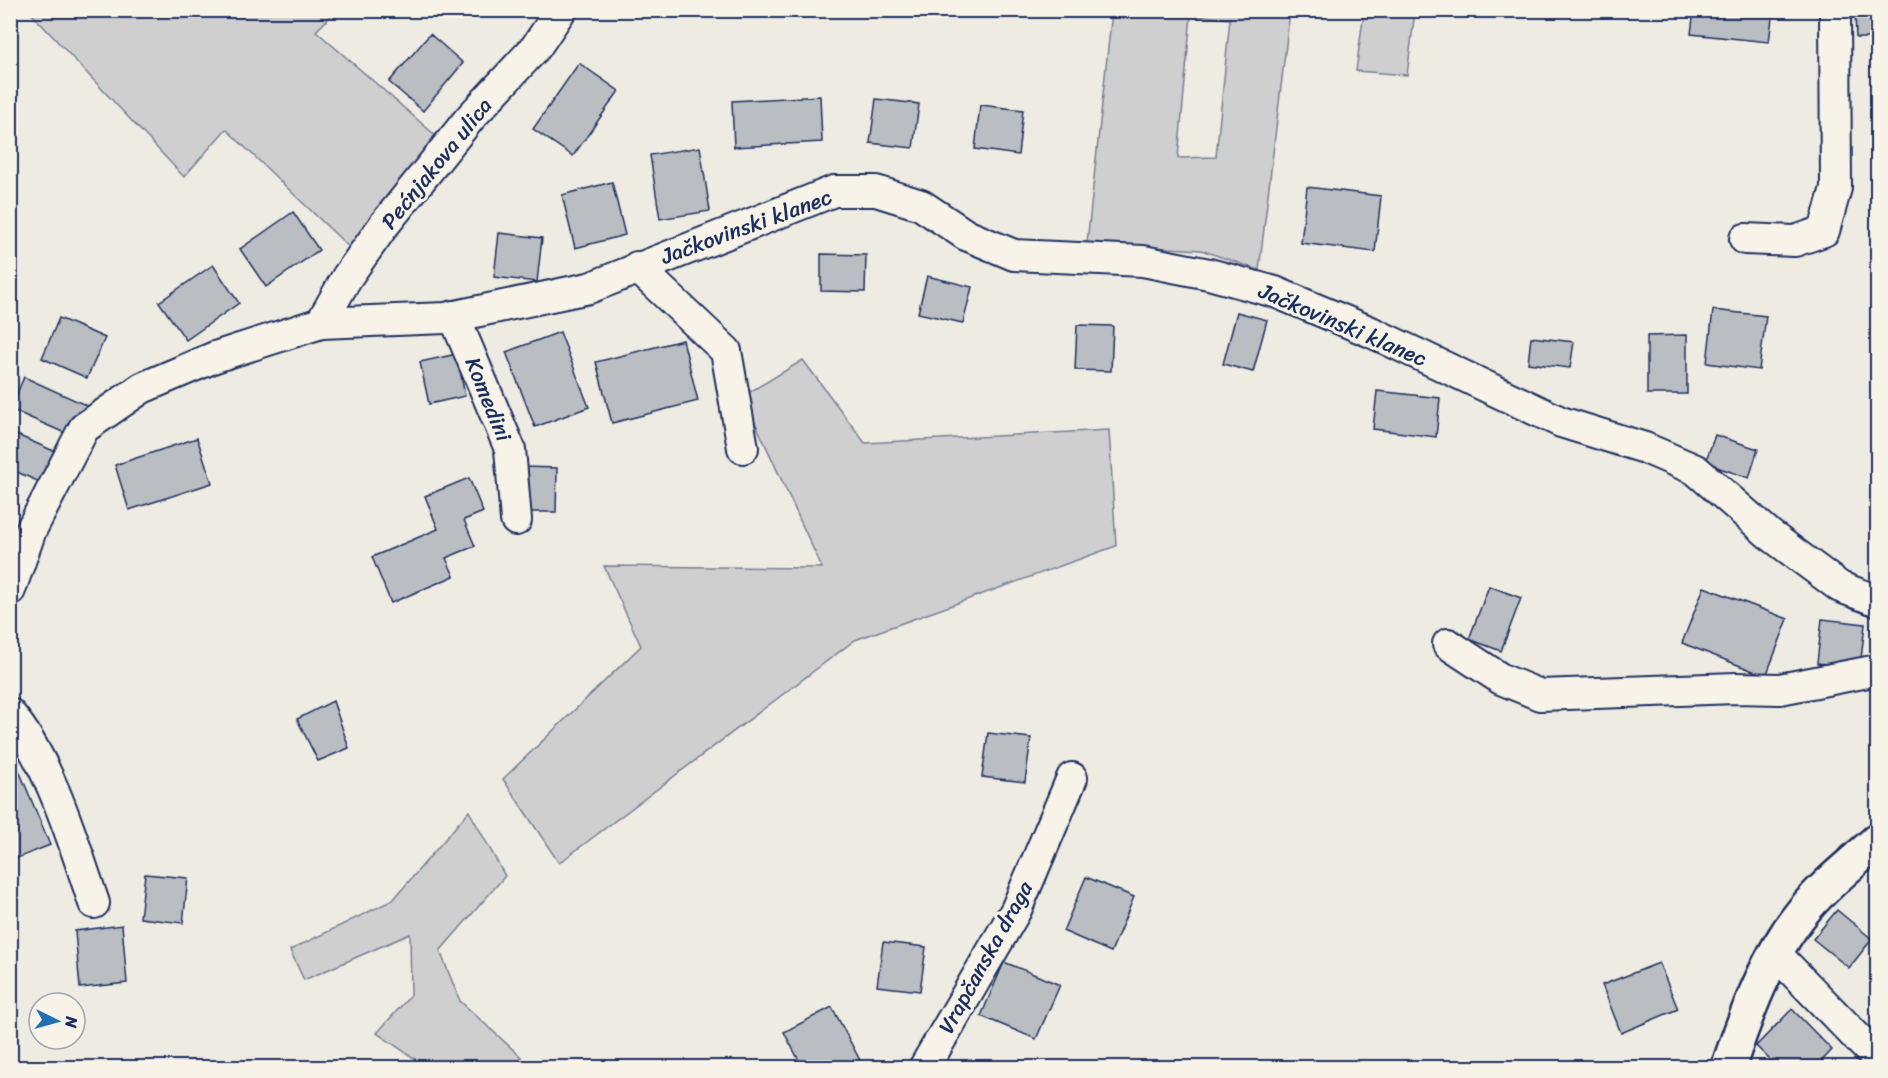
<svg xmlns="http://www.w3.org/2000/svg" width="1888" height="1078" font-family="Sriracha,sans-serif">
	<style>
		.green { fill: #cfcfcf; stroke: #757f96; stroke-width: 1.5; fill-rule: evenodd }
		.building { fill: #babdc2; stroke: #1b2f5e; stroke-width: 1.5 }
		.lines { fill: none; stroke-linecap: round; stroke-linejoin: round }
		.minor-casing { stroke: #1b2f5e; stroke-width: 34 }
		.tertiary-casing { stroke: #1b2f5e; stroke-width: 38 }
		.minor { stroke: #f7f3e8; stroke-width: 30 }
		.tertiary { stroke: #f7f3e8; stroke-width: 33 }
		.labels { text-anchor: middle; stroke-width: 6; stroke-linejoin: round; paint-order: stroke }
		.street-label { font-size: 22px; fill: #1b2f5e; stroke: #f7f3e8 }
	</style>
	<rect width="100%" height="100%" fill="#eeebe2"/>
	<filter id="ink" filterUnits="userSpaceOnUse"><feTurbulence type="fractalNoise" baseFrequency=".0167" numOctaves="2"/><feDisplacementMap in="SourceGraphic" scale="12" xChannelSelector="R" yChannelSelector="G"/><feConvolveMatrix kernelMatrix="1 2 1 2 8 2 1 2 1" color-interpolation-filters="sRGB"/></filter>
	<g filter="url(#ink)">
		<g class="green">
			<path d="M29,11H336L316,31L443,142L355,253L226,129L184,177Z"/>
			<path d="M1112,11H1290L1259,270L1201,250L1087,243ZM1191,15L1230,19L1216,157L1178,158Z"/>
			<path d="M1364,11H1415L1407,75L1356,71Z"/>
			<path d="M803,360L865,443L1109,430L1116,546L855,640L559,863L503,779L641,646L604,566L822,568L743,396Z"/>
			<path d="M469,811L505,876L440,951L460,1001L532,1067H427L377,1033L411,995L410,934L304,980L290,950L393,900Z"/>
		</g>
		<g class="building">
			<path d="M1694,10H1773L1769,42L1691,34Z"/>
			<path d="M1855,10H1878V38H1856Z"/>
			<path d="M430,34L463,63L423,111L389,82Z"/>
			<path d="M579,63L619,91L573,156L533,129Z"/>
			<path d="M820,96L822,142L734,147L732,101Z"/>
			<path d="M876,99L919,104L913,148L870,143Z"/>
			<path d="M980,105L1023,110L1018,155L975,149Z"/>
			<path d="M700,147L710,211L660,219L650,155Z"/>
			<path d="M612,182L625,235L575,248L562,195Z"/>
			<path d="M1307,187L1381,196L1375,252L1301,243Z"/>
			<path d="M293,212L319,250L266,287L240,249Z"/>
			<path d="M499,233L542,238L537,282L494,277Z"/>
			<path d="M821,254L866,255L865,292L821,291Z"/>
			<path d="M213,265L239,303L186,340L159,302Z"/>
			<path d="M927,276L972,287L963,323L918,313Z"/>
			<path d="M1713,310L1766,316L1759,370L1707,363Z"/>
			<path d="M1237,312L1267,320L1253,372L1223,364Z"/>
			<path d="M59,318L105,338L87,378L42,358Z"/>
			<path d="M1077,325L1113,326L1111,371L1075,370Z"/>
			<path d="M560,332L589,407L535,427L506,352Z"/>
			<path d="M1687,335V394H1647V336Z"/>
			<path d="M1531,337L1574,342L1570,368L1528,363Z"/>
			<path d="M683,340L698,401L612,423L596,362Z"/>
			<path d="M457,354L465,396L429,404L420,362Z"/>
			<path d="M24,377L88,406L74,437L10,409Z"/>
			<path d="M1377,391L1440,398L1436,437L1373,429Z"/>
			<path d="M10,432L56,452L42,483L10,469Z"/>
			<path d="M1715,435L1758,449L1749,478L1705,463Z"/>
			<path d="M197,438L212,483L129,510L115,465Z"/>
			<path d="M522,467L557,468L556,512H522Z"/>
			<path d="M469,478L483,512L464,520L475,546L446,558L454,576L391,603L372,557L438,529L425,496Z"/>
			<path d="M1489,586L1521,598L1501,651L1469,639Z"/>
			<path d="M1704,587L1788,619L1766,676L1682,643Z"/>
			<path d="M1822,619L1865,624L1860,668L1817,663Z"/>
			<path d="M333,701L349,748L318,761L297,719Z"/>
			<path d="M988,733L1031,738L1025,782L982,777Z"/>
			<path d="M16,763L50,845L10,861V765Z"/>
			<path d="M145,874L188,878L183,923L140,918Z"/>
			<path d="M1086,877L1134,897L1111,952L1063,931Z"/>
			<path d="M1837,910L1872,939L1849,968L1813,939Z"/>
			<path d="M122,925L127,983L80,988L75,931Z"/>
			<path d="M883,942L926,947L920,991L877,986Z"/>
			<path d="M1004,962L1060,985L1036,1039L981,1016Z"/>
			<path d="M1659,963L1678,1009L1621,1033L1602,985Z"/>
			<path d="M1878,984V997L1872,992Z"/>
			<path d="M832,1007L863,1066L803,1068L784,1032Z"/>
			<path d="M1792,1009L1832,1050L1815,1068H1778L1756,1046Z"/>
		</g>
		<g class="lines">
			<g class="minor-casing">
				<g id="minor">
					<path d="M1745,239L1795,241L1824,231L1836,188L1835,10"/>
					<path d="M637,267L726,351L743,448"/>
					<path d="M454,316L510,449L516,520"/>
					<path d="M321,323L347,277L384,225L470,118L536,47L561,10"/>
					<path d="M10,590L31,530L84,428L142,388L215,357L321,323L446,318L589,288L834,191H876L921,205L966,235L1014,255L1143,261L1209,274L1275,292L1371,332L1561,422L1645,448L1696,470L1769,534L1840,587L1878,601"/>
					<path d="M1448,644L1501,679L1540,695L1736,688L1780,689L1878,670"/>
					<path d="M10,714C50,762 74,844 94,903"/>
					<path d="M1776,954L1878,1059"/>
					<path d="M924,1068L1016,910L1072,778"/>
				</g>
			</g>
			<g class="tertiary-casing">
				<path id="tertiary" d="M1728,1068C1746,1014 1768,954 1804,910C1825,884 1853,863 1878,840"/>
			</g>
			<use href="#minor" class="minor"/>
			<use href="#tertiary" class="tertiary"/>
		</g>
	</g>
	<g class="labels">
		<g class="street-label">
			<text transform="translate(436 163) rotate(-51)" y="8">Pećnjakova ulica</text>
			<text transform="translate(746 226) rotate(-20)" y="8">Jačkovinski klanec</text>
			<text transform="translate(1343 324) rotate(23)" y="8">Jačkovinski klanec</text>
			<text transform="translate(489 399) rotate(68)" y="8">Komedini</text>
			<text transform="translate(985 957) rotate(-61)" y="8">Vrapčanska draga</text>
		</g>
	</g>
	<rect width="1888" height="1078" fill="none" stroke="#f7f3e8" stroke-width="36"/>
	<rect x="18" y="18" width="1852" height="1042" fill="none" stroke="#1b2f5e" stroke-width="2" filter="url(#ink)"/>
	<g transform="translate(57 1021) rotate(95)"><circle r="28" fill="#f7f3e8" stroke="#9fa5b1" stroke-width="1.5"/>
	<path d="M0-4.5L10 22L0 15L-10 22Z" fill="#1f6fb2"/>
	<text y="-9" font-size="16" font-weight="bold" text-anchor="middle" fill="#1b2f5e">N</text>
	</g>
</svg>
